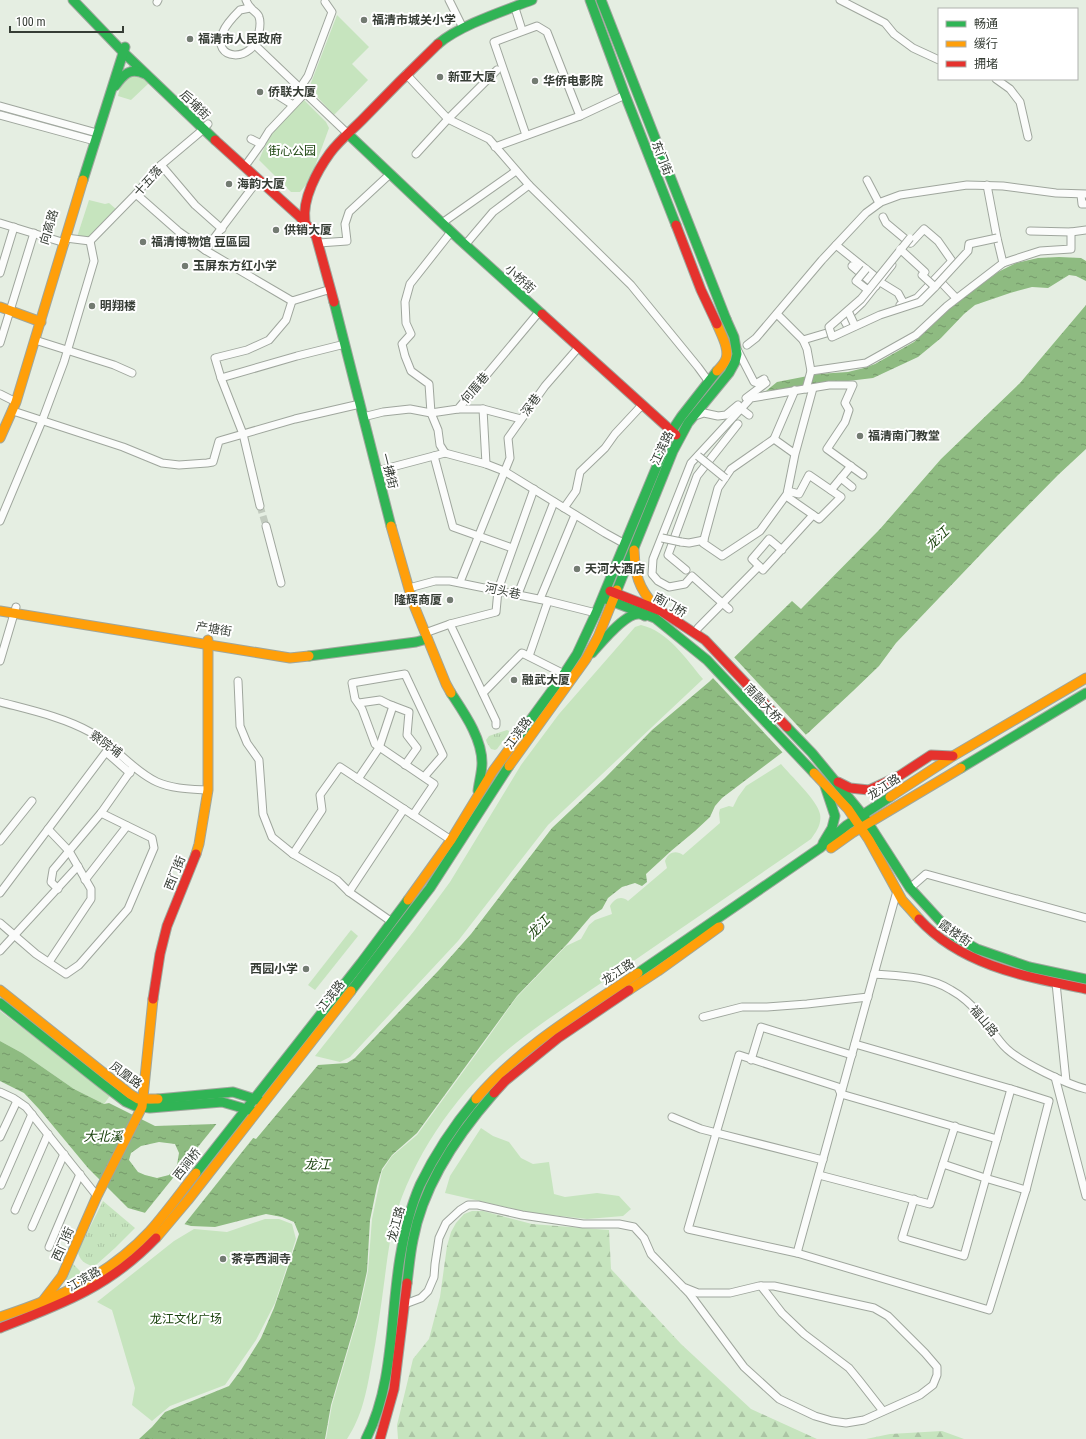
<svg xmlns="http://www.w3.org/2000/svg" width="1086" height="1439" font-family="'Roboto Condensed','Noto Sans SC',sans-serif">
	<style>
		.grass { fill: url(#grass-tufts) }
		.forest { fill: url(#forest-firs) }
		.green { fill: #c6e4be }
		.water { fill: url(#water-ripples); fill-rule: evenodd }
		.pier { fill: #e5eee2 }
		.lines { fill: none; stroke-linecap: round; stroke-linejoin: round }
		.street-tunnel { stroke: #c2cbbf; stroke-width: 7; stroke-dasharray: 7 3.5; stroke-linecap: butt }
		.street-casing { stroke: #9fa69d; stroke-width: 9 }
		.fast-casing { stroke: #9fa69d; stroke-width: 11 }
		.slow-casing { stroke: #9fa69d; stroke-width: 11 }
		.jam-casing { stroke: #9fa69d; stroke-width: 11 }
		.street { stroke: #fbfcfb; stroke-width: 7 }
		.fast { stroke: #30b455; stroke-width: 9 }
		.slow { stroke: #ff9f0a; stroke-width: 9 }
		.jam { stroke: #e5322d; stroke-width: 9 }
		.street-bridge-casing { stroke: #9fa69d; stroke-width: 9; stroke-linecap: butt }
		.street-bridge { stroke: #fbfcfb; stroke-width: 7 }
		.poi-dot { fill: #737b72; stroke: #fff; stroke-width: 1.5 }
		.labels { text-anchor: middle; stroke-width: 4; stroke-linejoin: round; paint-order: stroke }
		.poi-label { font-size: 12px; font-weight: bold; fill: #363d35; stroke: #fff; text-anchor: start }
		.street-label { font-size: 12px; fill: #363d35; stroke: #fff }
		.park-label { font-size: 12px; fill: #1c450f; stroke: #fff }
		.water-label { font-size: 13px; font-style: italic; fill: #1b430e; stroke: #fff }
	</style>
	<defs>
		<pattern id="grass-tufts" width="24" height="20" patternUnits="userSpaceOnUse"><rect width="24" height="20" fill="#c6e4be"/><path d="M3 7l-1-3M5 7V3M7 7l1-3M15 17l-1-3M17 17v-4M19 17l1-3" fill="none" stroke="#abc4a4"/></pattern>
		<pattern id="forest-firs" width="22" height="20" patternUnits="userSpaceOnUse"><rect width="22" height="20" fill="#c6e4be"/><path d="M5 1l3.5 6h-7zM16 11l3.5 6h-7z" fill="#abc4a4"/></pattern>
		<pattern id="water-ripples" width="26" height="14" patternUnits="userSpaceOnUse"><rect width="26" height="14" fill="#8ebb81"/><path d="M2 4q2-2 4 0t4 0M15 11q2-2 4 0t4 0" fill="none" stroke="#75996a"/></pattern>
	</defs>
	<rect width="100%" height="100%" fill="#e5eee2"/>
	<g class="grass">
		<path d="M507,730L509,731V733L497,749L495,750L491,749L487,743L486,740L489,736Z"/>
		<path d="M103,1201L135,1228L115,1248L96,1265L93,1266C86,1265 78,1259 78,1251Z"/>
		<path d="M73,1264L81,1272V1275L65,1283L71,1265Z"/>
	</g>
	<g class="forest">
		<path d="M472,1211H483L532,1224L609,1230L611,1269L681,1344L751,1409L817,1439H398L397,1425L413,1359L429,1339L440,1297L447,1246L451,1232L456,1223L464,1214Z"/>
		<path d="M942,1431L964,1439H866L890,1434Z"/>
	</g>
	<g class="green">
		<path d="M337,15L369,47L352,64L368,80L334,115L309,88Z"/>
		<path d="M132,72L149,83L131,100L118,96L121,83Z"/>
		<path d="M304,100L326,122L329,128L310,180L300,192H291L259,160L271,132Z"/>
		<path d="M89,200L105,204L109,203L117,210L89,239L77,237Z"/>
		<path d="M641,625C668,631 686,659 703,679L548,825L458,941L350,1057L340,1062L315,1056L414,931L450,882L521,765L559,714L635,627Z"/>
		<path d="M781,764C790,775 818,801 820,814C822,824 816,832 811,839C752,880 693,920 635,960C595,988 554,1013 516,1043C464,1084 419,1146 398,1208C391,1230 388,1253 385,1276C381,1306 377,1337 371,1367C366,1394 362,1416 347,1439H326L332,1405L358,1317L368,1271L372,1219L382,1171L392,1156L417,1135L487,1039L516,998L566,946L581,939L589,925L595,920L612,914L610,906C614,899 621,895 628,901L667,868L665,861C668,852 676,850 683,855L720,823L719,813L720,809L729,806L733,807L738,797L746,786Z"/>
		<path d="M351,930L358,936L315,990L308,985Z"/>
		<path d="M0,1011L57,1054L112,1093L104,1104L74,1089L22,1053L0,1041Z"/>
		<path d="M481,1128L493,1136L509,1142L521,1158L533,1164L549,1162L554,1194L565,1197L597,1193L619,1196L631,1209L623,1216L587,1219L532,1213L445,1193L450,1176Z"/>
		<path d="M265,1219H279L292,1224L296,1239L275,1303L256,1340L225,1385L170,1406L152,1421L132,1405L135,1388L112,1310L97,1302L174,1241L194,1229L227,1232Z"/>
	</g>
	<g class="water">
		<path d="M1059,257L1081,258L1086,261V281L1076,276L1069,275L1048,288L1032,287L1010,293L975,305L964,314L941,338L918,357L873,378L766,391L777,382L818,374L848,372L864,368L875,364L914,342L951,307L998,272L1016,263L1038,258Z"/>
		<path d="M1086,305V449L1058,475L1002,532L896,643L879,666L853,691L808,733L722,798L715,806L710,817L695,831L671,851L646,874L647,882L642,886L635,883L622,887L608,898L602,909L591,916L568,943L517,996L417,1133L392,1155L382,1169L377,1186L370,1220L367,1271L357,1317L331,1405L325,1439H139L152,1427L165,1412L229,1386L241,1370L261,1338L274,1308L299,1234L294,1222L282,1217L266,1214L215,1227L191,1226L128,1208L88,1168L39,1109L24,1093L0,1081V1041L22,1053L74,1089L104,1104L109,1103L155,1126L216,1124L256,1139L318,1065L347,1063L355,1058L439,970L471,934L552,828L605,778L652,730L709,682L792,601L801,609L880,529L941,459L1020,383ZM159,1142L175,1144L179,1153L177,1165L169,1175L157,1178L145,1175L138,1172L129,1160L131,1153L141,1146Z"/>
	</g>
	<g class="pier">
		<path d="M733,656L807,736L784,754L712,677Z"/>
		<path d="M218,1122L254,1137L183,1226L144,1214Z"/>
	</g>
	<g class="lines">
		<path class="street-tunnel" d="M260,506L266,526"/>
		<g class="street-casing">
			<g id="street">
				<path d="M246,0C247,3 249,6 251,8C253,11 258,13 259,17C261,22 260,27 259,32C254,65 210,60 223,32C226,24 234,16 240,10L250,8"/>
				<path d="M449,0L463,28"/>
				<path d="M840,0L885,23L894,34L913,48L939,60"/>
				<path d="M157,2L158,0"/>
				<path d="M515,8L522,30"/>
				<path d="M255,45L348,134"/>
				<path d="M406,74L448,119L489,139L529,185L631,285L698,367L709,382"/>
				<path d="M996,79L1010,89L1020,102L1028,137"/>
				<path d="M300,88L308,76L332,12L325,2"/>
				<path d="M274,93L293,105"/>
				<path d="M0,106L97,133"/>
				<path d="M0,115L95,141"/>
				<path d="M526,135L494,42L537,26L547,32L580,116"/>
				<path d="M251,139L261,144L269,131L305,93"/>
				<path d="M495,147L580,116L625,95"/>
				<path d="M416,154L448,119L497,70"/>
				<path d="M248,162L261,144"/>
				<path d="M161,165L195,205L222,229"/>
				<path d="M867,180L879,203"/>
				<path d="M987,185L997,238L1003,263"/>
				<path d="M136,194L178,231L205,250L292,301L331,289"/>
				<path d="M1081,195L1082,204H1086"/>
				<path d="M883,217L886,223L910,243"/>
				<path d="M0,223L65,243"/>
				<path d="M442,223L516,171"/>
				<path d="M1030,231L1071,232L1086,230"/>
				<path d="M66,238L90,241"/>
				<path d="M90,241L136,194L161,165L199,133L208,124"/>
				<path d="M319,243L347,241L345,224L349,212L390,174"/>
				<path d="M465,245L493,212L529,185"/>
				<path d="M836,245L877,278"/>
				<path d="M205,250L258,180"/>
				<path d="M852,266L876,286"/>
				<path d="M0,273L14,227"/>
				<path d="M937,278L956,298"/>
				<path d="M880,282L898,293L904,304"/>
				<path d="M900,305L917,298L952,261L938,241L924,229L911,243"/>
				<path d="M777,314L803,340L830,332"/>
				<path d="M854,324L848,327L844,320L862,303L892,265"/>
				<path d="M35,340L114,365L132,373"/>
				<path d="M803,340L807,349L811,371L806,389"/>
				<path d="M0,343L34,233"/>
				<path d="M747,345L756,338L822,260L866,213L881,202L900,195L967,185L1003,186L1056,193L1086,194"/>
				<path d="M738,351L754,382L757,383L764,379"/>
				<path d="M811,371L866,363L916,335L947,306L1003,263L1040,251L1071,249V232"/>
				<path d="M221,378L297,356L345,344"/>
				<path d="M0,394L16,402"/>
				<path d="M746,398L766,383"/>
				<path d="M740,408L749,415"/>
				<path d="M458,409H483L521,419"/>
				<path d="M483,409L486,464"/>
				<path d="M13,411L123,447L162,463L179,465L207,463L213,462L219,441L295,419L360,404"/>
				<path d="M695,416L704,413L718,416L726,415L738,405"/>
				<path d="M363,417L383,412L410,409L431,413L458,409L539,312"/>
				<path d="M774,439L795,390"/>
				<path d="M445,453L440,445L438,430L431,413L429,384L411,371L405,356L402,344L411,334L406,323L405,302L410,284L451,232"/>
				<path d="M795,454L774,439L731,469L718,488L703,543L722,556L760,531L787,494L795,454L813,388"/>
				<path d="M434,456L453,527L512,548"/>
				<path d="M377,471L445,453L486,464L504,471L605,533L625,544"/>
				<path d="M841,478L852,487"/>
				<path d="M831,490L851,466"/>
				<path d="M786,496L819,519L841,497L809,475L799,494L788,491"/>
				<path d="M260,506L243,434L221,378L215,358L247,350L269,340L286,320L292,301"/>
				<path d="M564,508L576,491L580,472L605,448L615,434L642,405"/>
				<path d="M0,521L42,421L64,362L94,261L90,241"/>
				<path d="M266,526L281,583"/>
				<path d="M681,542L689,543L704,540"/>
				<path d="M782,550L769,539L752,559L763,570L813,515"/>
				<path d="M686,570L668,555L697,476L738,424"/>
				<path d="M460,582L510,458L508,438L545,386L578,348"/>
				<path d="M409,588L435,581H450L548,601L596,613"/>
				<path d="M518,594L554,502"/>
				<path d="M540,599L575,515"/>
				<path d="M729,609L692,576L685,584L669,587L658,581L652,574L653,559L691,463L751,398L829,385H853L845,403L849,410L845,422L827,449L863,475"/>
				<path d="M450,624L496,721V725"/>
				<path d="M698,628L759,566"/>
				<path d="M425,633L450,624L496,612L498,590L534,489"/>
				<path d="M529,656L548,601"/>
				<path d="M0,661L16,607"/>
				<path d="M238,681L240,726L247,743L259,760L263,814L272,837L293,854L337,880L349,892L392,922"/>
				<path d="M483,693L522,653L564,674"/>
				<path d="M0,702C30,710 63,717 90,732C114,745 133,771 157,782C173,789 190,789 208,790"/>
				<path d="M359,703L380,700L388,704L409,712L407,735L417,748L405,765"/>
				<path d="M358,779L379,748L393,706"/>
				<path d="M413,815L434,784L375,744L362,709L355,699L352,683L405,674L443,755L424,777"/>
				<path d="M48,829L69,851L91,889V899L49,962"/>
				<path d="M0,841L32,801"/>
				<path d="M293,854L322,810L320,795L340,767L451,840"/>
				<path d="M85,880L127,826"/>
				<path d="M910,888L926,874L1086,918"/>
				<path d="M58,889L51,882L53,870L101,813L132,769"/>
				<path d="M349,892L404,809"/>
				<path d="M0,893L106,752L130,773"/>
				<path d="M0,923L36,954L66,974L79,965L128,909L154,848L152,838L101,813"/>
				<path d="M0,951L78,866"/>
				<path d="M874,974C899,976 929,976 951,990C962,996 973,1006 981,1016C990,1026 997,1040 1007,1049C1022,1063 1066,1084 1086,1089"/>
				<path d="M1056,983L1066,1081"/>
				<path d="M703,1017L742,1007H767L807,1004L868,997"/>
				<path d="M751,1060L761,1027L852,1055"/>
				<path d="M1055,1077L1086,1196"/>
				<path d="M0,1092L13,1098L26,1107L97,1196"/>
				<path d="M841,1094L838,1087L739,1055L688,1229L797,1253L989,1310L1026,1190L1049,1101L1011,1089L855,1044"/>
				<path d="M841,1094L997,1139"/>
				<path d="M672,1117L701,1129L823,1160"/>
				<path d="M0,1137L17,1101"/>
				<path d="M943,1164L985,1178L1026,1190"/>
				<path d="M819,1175L930,1204L955,1126"/>
				<path d="M1,1185L32,1114"/>
				<path d="M914,1199L902,1238L964,1256L1011,1089"/>
				<path d="M15,1210L48,1134"/>
				<path d="M32,1227L64,1154"/>
				<path d="M49,1247L80,1174"/>
				<path d="M797,1253L897,891"/>
				<path d="M761,1286L782,1313L804,1334L849,1368L858,1379L883,1411"/>
				<path d="M405,1304L421,1298L428,1291L434,1277L435,1264L439,1238L446,1223L460,1210L468,1205H478L522,1215L583,1224H619L634,1227L644,1238L651,1254L689,1293L744,1367L779,1399L815,1416L832,1421L846,1423L864,1420L920,1395L933,1385L937,1375V1367L925,1353L888,1316L874,1308L774,1286H759L730,1293H698L683,1287"/>
			</g>
		</g>
		<g class="fast-casing">
			<g id="fast">
				<path d="M73,0L123,52L215,140"/>
				<path d="M590,0L625,95L676,225"/>
				<path d="M601,0L726,319"/>
				<path d="M438,44C460,25 504,11 532,0"/>
				<path d="M115,86C124,74 130,67 145,74"/>
				<path d="M348,134L460,240L542,314"/>
				<path d="M83,180L125,47"/>
				<path d="M334,302L391,526"/>
				<path d="M617,590L673,451L688,423L729,373L735,362L737,354L734,337L726,319"/>
				<path d="M606,599L655,618L707,660L814,773"/>
				<path d="M592,653C601,643 625,613 639,614C641,614 643,615 645,616"/>
				<path d="M309,656L416,642L427,639"/>
				<path d="M451,693C464,713 482,738 482,763C482,772 479,782 478,791"/>
				<path d="M787,727L812,753L863,815L910,888L954,936L977,949L1029,967L1086,979"/>
				<path d="M518,737L564,674L577,654L596,613L671,432L681,417L717,371"/>
				<path d="M961,768L1086,693"/>
				<path d="M823,843L832,828L835,816L825,786"/>
				<path d="M638,973L820,848L847,825L890,797"/>
				<path d="M351,991L430,888L509,766"/>
				<path d="M0,1003L101,1083L126,1102L135,1106L150,1108L222,1102L253,1111"/>
				<path d="M158,1099L233,1092L261,1101"/>
				<path d="M196,1173L361,963L408,900"/>
				<path d="M407,1283C409,1268 410,1254 413,1240C423,1185 458,1134 494,1093"/>
				<path d="M366,1439C394,1384 390,1318 400,1258C404,1234 410,1208 420,1185C434,1156 456,1123 476,1099"/>
			</g>
		</g>
		<g class="slow-casing">
			<g id="slow">
				<path d="M0,307L41,322"/>
				<path d="M717,324C721,334 731,351 725,361C723,365 720,368 717,371"/>
				<path d="M0,438L16,402L83,180"/>
				<path d="M391,526L413,603L446,684L451,693"/>
				<path d="M634,550C635,574 638,588 655,606"/>
				<path d="M0,611L290,658L309,656"/>
				<path d="M509,766L586,659L598,637L617,590"/>
				<path d="M814,773L848,809L869,840L902,900L919,919"/>
				<path d="M890,797L953,756L1086,678"/>
				<path d="M831,848L852,833L961,768"/>
				<path d="M196,854L199,844L208,790V640"/>
				<path d="M408,900L451,840L493,771L518,737"/>
				<path d="M0,990L130,1094L138,1099H158"/>
				<path d="M629,990L658,971L719,927"/>
				<path d="M476,1099C519,1048 583,1010 638,973"/>
				<path d="M156,1238L188,1200L351,991"/>
				<path d="M42,1302L62,1276L97,1196L142,1107L153,999"/>
				<path d="M0,1317C58,1298 107,1277 150,1231C166,1213 181,1192 196,1173"/>
			</g>
		</g>
		<g class="jam-casing">
			<g id="jam">
				<path d="M215,140L300,217L316,236L334,302"/>
				<path d="M305,221C302,199 317,171 330,153C339,141 351,131 362,120C387,94 412,69 438,44"/>
				<path d="M676,225L701,290L717,324"/>
				<path d="M542,314L676,435"/>
				<path d="M610,591L661,611L705,640L787,727"/>
				<path d="M838,782L850,788L869,790L899,776L931,755L953,756"/>
				<path d="M919,919C962,966 1027,977 1086,989"/>
				<path d="M153,999L160,954L167,926L196,854"/>
				<path d="M494,1093L505,1081L558,1038L629,990"/>
				<path d="M0,1328C62,1304 109,1287 156,1238"/>
				<path d="M380,1439L394,1389L407,1283"/>
			</g>
		</g>
		<use href="#street" class="street"/>
		<use href="#fast" class="fast"/>
		<use href="#slow" class="slow"/>
		<use href="#jam" class="jam"/>
		<g class="street-bridge-casing">
			<g id="street-bridge">
				<path d="M910,238L861,299L829,327L832,337L880,315L920,302L935,287L968,251L969,244L997,238"/>
				<path d="M900,249L925,272L922,275L935,287"/>
				<path d="M866,269L856,281L868,290"/>
				<path d="M848,311L855,326"/>
				<path d="M698,456L725,478"/>
				<path d="M662,538L681,542"/>
			</g>
		</g>
		<use href="#street-bridge" class="street-bridge"/>
	</g>
	<g class="poi-dot">
		<circle cx="364" cy="20" r="4"/>
		<circle cx="190" cy="39" r="4"/>
		<circle cx="440" cy="77" r="4"/>
		<circle cx="535" cy="81" r="4"/>
		<circle cx="260" cy="92" r="4"/>
		<circle cx="229" cy="184" r="4"/>
		<circle cx="276" cy="230" r="4"/>
		<circle cx="143" cy="242" r="4"/>
		<circle cx="185" cy="266" r="4"/>
		<circle cx="92" cy="306" r="4"/>
		<circle cx="860" cy="436" r="4"/>
		<circle cx="577" cy="569" r="4"/>
		<circle cx="450" cy="600" r="4"/>
		<circle cx="514" cy="680" r="4"/>
		<circle cx="306" cy="969" r="4"/>
		<circle cx="223" cy="1259" r="4"/>
	</g>
	<g class="labels">
		<g class="poi-label">
			<text x="372" y="24">福清市城关小学</text>
			<text x="198" y="43">福清市人民政府</text>
			<text x="448" y="81">新亚大厦</text>
			<text x="543" y="85">华侨电影院</text>
			<text x="268" y="96">侨联大厦</text>
			<text x="237" y="188">海韵大厦</text>
			<text x="284" y="234">供销大厦</text>
			<text x="151" y="246">福清博物馆 豆區园</text>
			<text x="193" y="270">玉屏东方红小学</text>
			<text x="100" y="310">明翔楼</text>
			<text x="868" y="440">福清南门教堂</text>
			<text x="585" y="573">天河大酒店</text>
			<text x="442" y="604" text-anchor="end">隆辉商厦</text>
			<text x="522" y="684">融武大厦</text>
			<text x="298" y="973" text-anchor="end">西园小学</text>
			<text x="231" y="1263">茶亭西涧寺</text>
		</g>
		<g class="street-label">
			<text transform="translate(195 105) rotate(44)" y="4">后埔街</text>
			<text transform="translate(662 158) rotate(69)" y="4">东门街</text>
			<text transform="translate(148 181) rotate(-48)" y="4">十五落</text>
			<text transform="translate(49 227) rotate(-73)" y="4">向高路</text>
			<text transform="translate(520 279) rotate(42)" y="4">小桥街</text>
			<text transform="translate(475 388) rotate(-50)" y="4">何厝巷</text>
			<text transform="translate(531 405) rotate(-54)" y="4">深巷</text>
			<text transform="translate(662 448) rotate(-65)" y="4">江滨路</text>
			<text transform="translate(389 471) rotate(76)" y="4">一拂街</text>
			<text transform="translate(503 591) rotate(12)" y="4">河头巷</text>
			<text transform="translate(670 605) rotate(29)" y="4">南门桥</text>
			<text transform="translate(214 629) rotate(9)" y="4">产塘街</text>
			<text transform="translate(763 703) rotate(47)" y="4">南融大桥</text>
			<text transform="translate(518 733) rotate(-54)" y="4">江滨路</text>
			<text transform="translate(106 744) rotate(36)" y="4">察院埔</text>
			<text transform="translate(884 787) rotate(-33)" y="4">龙江路</text>
			<text transform="translate(175 873) rotate(-68)" y="4">西门街</text>
			<text transform="translate(955 933) rotate(34)" y="4">霞楼街</text>
			<text transform="translate(618 972) rotate(-33)" y="4">龙江路</text>
			<text transform="translate(331 996) rotate(-52)" y="4">江滨路</text>
			<text transform="translate(984 1021) rotate(50)" y="4">福山路</text>
			<text transform="translate(126 1075) rotate(36)" y="4">凤凰路</text>
			<text transform="translate(187 1164) rotate(-52)" y="4">西涧桥</text>
			<text transform="translate(396 1224) rotate(-75)" y="4">龙江路</text>
			<text transform="translate(63 1244) rotate(-66)" y="4">西门街</text>
			<text transform="translate(84 1279) rotate(-30)" y="4">江滨路</text>
		</g>
		<g class="park-label">
			<text x="292" y="155">街心公园</text>
			<text x="186" y="1323">龙江文化广场</text>
		</g>
		<g class="water-label">
			<text transform="translate(937 538) rotate(-44)" y="5">龙江</text>
			<text transform="translate(538 927) rotate(-46)" y="5">龙江</text>
			<text x="103" y="1141">大北溪</text>
			<text x="317" y="1169">龙江</text>
		</g>
	</g>
	<rect x="938" y="8" width="140" height="72" fill="#ffffff" stroke="#afb1ae"/>
	<rect x="946" y="21" width="20" height="6" fill="#30b455" stroke="#afb1ae"/>
	<text x="974" y="28" font-size="12" fill="#363d35">畅通</text>
	<rect x="946" y="41" width="20" height="6" fill="#ff9f0a" stroke="#afb1ae"/>
	<text x="974" y="48" font-size="12" fill="#363d35">缓行</text>
	<rect x="946" y="61" width="20" height="6" fill="#e5322d" stroke="#afb1ae"/>
	<text x="974" y="68" font-size="12" fill="#363d35">拥堵</text>
	<path d="M10 26v6h113v-6" fill="none" stroke="#363d35" stroke-width="2"/>
	<text x="16" y="26" font-size="12" fill="#363d35" stroke="#ffffff" stroke-width="3" paint-order="stroke">100 m</text>
</svg>
